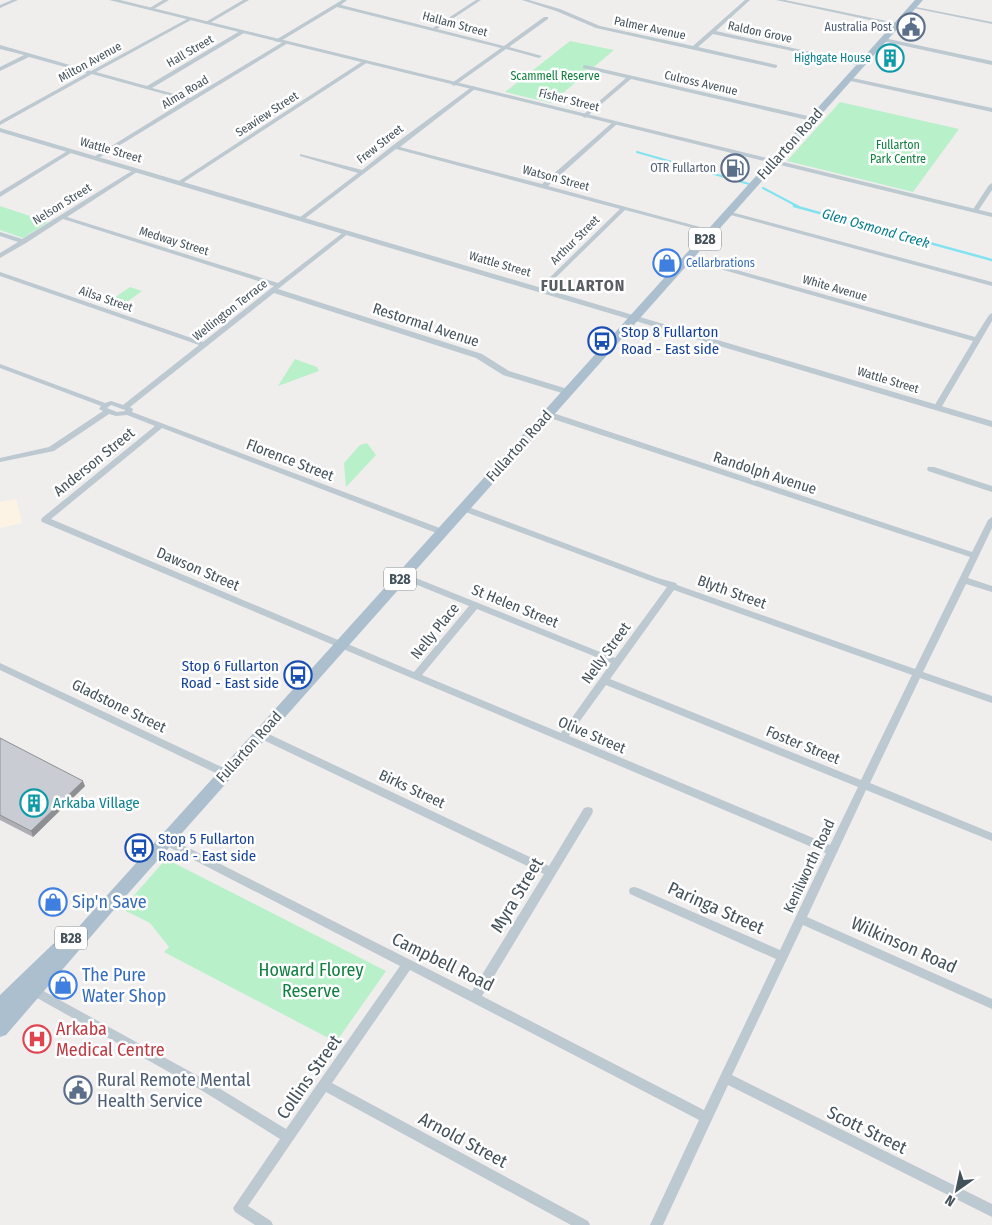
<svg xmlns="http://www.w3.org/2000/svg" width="992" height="1225" font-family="'Fira Sans Condensed',sans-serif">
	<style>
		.commercial { fill: #fdf3e4 }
		.green { fill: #b8f1c9 }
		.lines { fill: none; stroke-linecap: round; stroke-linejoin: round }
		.stream-far1 { stroke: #82e3f0; stroke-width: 2 }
		.stream { stroke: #82e3f0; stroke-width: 2.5 }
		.minor { fill: #bcc9d0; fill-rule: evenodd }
		.tertiary { fill: #bcc9d0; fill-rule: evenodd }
		.primary { fill: #abbfce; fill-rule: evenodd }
		.wall { fill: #adafb5 }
		.shaded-wall { fill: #8d8f93 }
		.building { fill: #c9ccd2; stroke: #8d8f93 }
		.labels { text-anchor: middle; stroke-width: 5; stroke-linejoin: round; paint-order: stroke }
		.far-street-label { font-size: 12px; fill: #44525b; stroke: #fff }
		.far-service-label { font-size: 12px; fill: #4e5e75; stroke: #fff; text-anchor: end }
		.far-culture-label { font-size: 12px; fill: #0d838f; stroke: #fff; text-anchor: end }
		.far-park-label { font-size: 12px; fill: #128040; stroke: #fff }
		.far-shop-label { font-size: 12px; fill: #366cbe; stroke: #fff; text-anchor: start }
		.far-water-label { font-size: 14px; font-style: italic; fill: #077e8f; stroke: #fff }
		.shield { fill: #fff; stroke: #7c868c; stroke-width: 1 }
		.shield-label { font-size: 14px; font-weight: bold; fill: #44525b }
		.street-label { font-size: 15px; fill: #44525b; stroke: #fff }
		.transit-label { font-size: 15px; fill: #164399; stroke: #fff; text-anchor: start }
		.culture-label { font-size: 15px; fill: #0d838f; stroke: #fff; text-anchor: start }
		.far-district-label { font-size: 16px; font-weight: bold; letter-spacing: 1px; fill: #595e62; stroke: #fff }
		.near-street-label { font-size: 18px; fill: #44525b; stroke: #fff }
		.near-shop-label { font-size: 18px; fill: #366cbe; stroke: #fff; text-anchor: start }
		.near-park-label { font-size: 18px; fill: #128040; stroke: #fff }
		.near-health-label { font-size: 18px; fill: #be3a42; stroke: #fff; text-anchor: start }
		.near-service-label { font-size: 18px; fill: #4e5e75; stroke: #fff; text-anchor: start }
	</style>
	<rect width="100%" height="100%" fill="#f0eded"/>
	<path class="commercial" d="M16,499L22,523L0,528V502Z"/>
	<g class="green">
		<path d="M570,41L614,50L551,103L505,92Z"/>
		<path d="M840,102L959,129L913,192L787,161Z"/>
		<path d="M0,206L48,222L23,238L0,230Z"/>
		<path d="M130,287L142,291L120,307L108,302Z"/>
		<path d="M295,359L317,367L319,371L278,386Z"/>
		<path d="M367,443L376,455L346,487L344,463L360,445Z"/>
		<path d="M166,859L386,971L336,1042L164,952L169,947L150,923L122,909Z"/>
	</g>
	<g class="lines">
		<g class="stream-far1">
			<path d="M637,152L749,184"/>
			<path d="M763,188L799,207"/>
		</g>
		<path class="stream" d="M794,206L992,260"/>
		<g class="minor">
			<path d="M12,0H18L0,8V5Z"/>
			<path d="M163,0H169L152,10L148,9Z"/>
			<path d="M243,0H249L208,24L204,23Z"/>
			<path d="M342,0H347L341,5L433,28L476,0H481L437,29L504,46L544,17H548V19L509,47L542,56L539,58L506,49L454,86L451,84L452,83L501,48L337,7L279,42L274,41Z"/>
			<path d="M522,0H529L560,9L600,26L693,46L745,0H750L716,31L865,64L862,66L713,34L698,47L777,65V67L775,68L596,28L556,11Z"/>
			<path d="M776,0H785L901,24L898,26Z"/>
			<path d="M911,6L992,22V24L913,8H911Z"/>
			<path d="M189,18L191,19V20L96,72L147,86L240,31H244V33L152,88L190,98L283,42L288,43L97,159L92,158L186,100L92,74L0,125V121L87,73L29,57L0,71V67L24,55L0,49V45L91,71Z"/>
			<path d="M884,38L992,61V65L882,41V39Z"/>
			<path d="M363,61L368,62L181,184L176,183Z"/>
			<path d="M585,65L812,117L815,119L812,121L631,79L585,118L582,116L583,115L626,78L583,68V66Z"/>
			<path d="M848,77L992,108V112L846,80L845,79Z"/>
			<path d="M473,86L475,87V89L400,147L542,184L613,122H617V124L548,186L715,231L712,233L625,210L543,290H539V288L620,209L396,149L303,220H299V218L358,173L300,156V154L362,170L392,146Z"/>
			<path d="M69,150L74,151L0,197V192Z"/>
			<path d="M135,169L140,170L67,217L278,283L345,231H349V233L278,289L482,354L509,371L571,390L572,392L571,394H565L503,375L476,358L274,293L130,407L133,409L132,412L445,530L446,532L445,534H439L162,428L51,519L414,672L469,606L400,578L399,576L400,574H406L615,658L667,587L460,510L459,508L463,505L658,578L676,583L677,585L915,669L970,557L544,416L543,414L544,412H550L972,552L988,520L992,517V528L968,578L992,586V592L966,584L923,672L992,696V703L920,678L870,783L992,833V841L866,790L807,917L992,999V1009L803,925L732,1075L992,1204V1217L728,1085L663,1225H650L699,1120L410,970L332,1083L588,1221L590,1225H571L326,1092L248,1206L271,1221L273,1225H255L235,1212L233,1208L280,1139L201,1090L30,994L28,991L30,988L34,986L38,988L209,1082L286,1129L400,966L161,843L160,840L161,837L165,836L472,991L544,874L257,737L255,734L257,731L260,730L549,866L584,808L588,807L592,808L593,811L592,814L482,996L704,1110L776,959L630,894L629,891L630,888L634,887L638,888L780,950L826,853L42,522L41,520L42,518L155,426L127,415L116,416L109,414L54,451L0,462V458L49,447L103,411L99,409L101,406L0,368V364L105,403L111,401L123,405L199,345L0,276V272L203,342L274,286L63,219L26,243L0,258V253L18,242L0,236V232L22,239ZM111,405L125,410V411L117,412L107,408ZM674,590L912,675L861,780L610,679ZM477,609L611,663L561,733L422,675ZM606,685L858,787L830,845L569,736Z"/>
			<path d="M992,183V190L978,211L973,212L972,211L989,185Z"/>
			<path d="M727,212H731L992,282V286L727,214Z"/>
			<path d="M687,256L975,337L989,315L992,313V321L941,408L937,410L933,408L973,341L685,259L684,258Z"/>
			<path d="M928,467H934L992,486V492L928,471L927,469Z"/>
			<path d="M0,663L228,770L230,773L228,776L225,777L222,776L0,670Z"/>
		</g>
		<g class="tertiary">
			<path d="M109,0H120L992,213V217Z"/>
			<path d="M0,128L992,421V427L0,132Z"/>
		</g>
		<path class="primary" d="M915,0H923L125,897L6,1035L0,1037V995L53,944L59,942L64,943Z"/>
	</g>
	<g class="wall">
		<path d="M895,54L894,56L889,63L877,61V58Z"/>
		<path d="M0,738L85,786L33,837L0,820Z"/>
	</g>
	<path class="shaded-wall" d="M83,781L85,786L33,837L31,831Z"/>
	<g class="building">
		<path d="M883,51L895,54L890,61L877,58Z"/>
		<path d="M0,738L83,781L31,831L0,815Z"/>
	</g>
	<defs>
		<g id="civic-ring" transform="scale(1.4375)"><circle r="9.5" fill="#fff" stroke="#5c6f8a" stroke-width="1.5"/><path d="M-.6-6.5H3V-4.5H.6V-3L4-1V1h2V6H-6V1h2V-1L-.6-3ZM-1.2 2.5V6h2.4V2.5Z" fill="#5c6f8a"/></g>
		<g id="building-ring" transform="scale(1.4375)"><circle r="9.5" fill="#fff" stroke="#0f9aa8" stroke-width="1.5"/><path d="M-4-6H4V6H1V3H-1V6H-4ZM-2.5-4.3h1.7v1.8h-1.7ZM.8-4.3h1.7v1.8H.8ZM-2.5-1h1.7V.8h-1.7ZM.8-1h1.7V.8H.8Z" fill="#0f9aa8"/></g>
		<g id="fuel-ring" transform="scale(1.4375)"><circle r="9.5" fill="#fff" stroke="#5c6f8a" stroke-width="1.5"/><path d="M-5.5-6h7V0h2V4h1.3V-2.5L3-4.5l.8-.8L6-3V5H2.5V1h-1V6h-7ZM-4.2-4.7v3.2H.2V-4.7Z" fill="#5c6f8a"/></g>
		<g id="shop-ring" transform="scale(1.4375)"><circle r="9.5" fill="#fff" stroke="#3f7fe0" stroke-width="1.5"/><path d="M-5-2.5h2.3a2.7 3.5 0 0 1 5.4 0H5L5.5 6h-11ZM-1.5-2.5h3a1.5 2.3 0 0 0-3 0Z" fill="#3f7fe0"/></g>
		<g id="bus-ring" transform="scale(1.4375)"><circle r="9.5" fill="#fff" stroke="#1a4fb4" stroke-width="1.5"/><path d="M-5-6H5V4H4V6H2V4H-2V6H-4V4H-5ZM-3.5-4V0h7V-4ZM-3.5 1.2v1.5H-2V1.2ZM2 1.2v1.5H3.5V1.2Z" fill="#1a4fb4"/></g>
		<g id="hospital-ring" transform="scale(1.4375)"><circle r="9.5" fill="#fff" stroke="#e0444e" stroke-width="1.5"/><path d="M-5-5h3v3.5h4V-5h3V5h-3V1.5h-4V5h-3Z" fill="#e0444e"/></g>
	</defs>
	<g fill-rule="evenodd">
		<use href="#civic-ring" x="911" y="27"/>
		<use href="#building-ring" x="890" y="58"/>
		<use href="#fuel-ring" x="735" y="168"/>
		<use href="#shop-ring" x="667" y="263"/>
		<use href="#bus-ring" x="602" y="341"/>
		<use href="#bus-ring" x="298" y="675"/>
		<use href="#building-ring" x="34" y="803"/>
		<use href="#bus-ring" x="139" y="848"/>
		<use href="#shop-ring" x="53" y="902"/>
		<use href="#shop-ring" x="63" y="985"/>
		<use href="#hospital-ring" x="37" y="1039"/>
		<use href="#civic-ring" x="78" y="1090"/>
	</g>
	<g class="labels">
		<g class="far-street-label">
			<text transform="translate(455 24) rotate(15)" y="4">Hallam Street</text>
			<text transform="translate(650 28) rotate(12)" y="4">Palmer Avenue</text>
			<text transform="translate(760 32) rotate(12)" y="4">Raldon Grove</text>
			<text transform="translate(190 51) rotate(-30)" y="4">Hall Street</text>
			<text transform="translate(90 62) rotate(-29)" y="4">Milton Avenue</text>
			<text transform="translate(701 83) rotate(13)" y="4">Culross Avenue</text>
			<text transform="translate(185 92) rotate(-31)" y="4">Alma Road</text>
			<text transform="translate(569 100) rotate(14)" y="4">Fisher Street</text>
			<text transform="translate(267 114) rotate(-33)" y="4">Seaview Street</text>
			<text transform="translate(380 144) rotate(-38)" y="4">Frew Street</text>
			<text transform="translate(111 150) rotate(16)" y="4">Wattle Street</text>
			<text transform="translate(556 178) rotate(15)" y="4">Watson Street</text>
			<text transform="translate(62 204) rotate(-32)" y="4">Nelson Street</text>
			<text transform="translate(575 240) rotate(-45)" y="4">Arthur Street</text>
			<text transform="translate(174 241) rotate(17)" y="4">Medway Street</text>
			<text transform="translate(500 264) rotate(16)" y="4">Wattle Street</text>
			<text transform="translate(835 288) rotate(16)" y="4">White Avenue</text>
			<text transform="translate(106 299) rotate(19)" y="4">Ailsa Street</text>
			<text transform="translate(230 310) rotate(-38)" y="4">Wellington Terrace</text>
			<text transform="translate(888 380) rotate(17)" y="4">Wattle Street</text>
		</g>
		<g class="far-service-label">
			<text x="892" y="31">Australia Post</text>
			<text x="716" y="172">OTR Fullarton</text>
		</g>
		<g class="far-culture-label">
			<text x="871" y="62">Highgate House</text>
		</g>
		<g class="far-park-label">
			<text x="555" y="80">Scammell Reserve</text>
			<text x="898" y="149">Fullarton<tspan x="898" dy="14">Park Centre</tspan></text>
		</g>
		<g class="far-shop-label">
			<text x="686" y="267">Cellarbrations</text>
		</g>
		<g class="far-water-label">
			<text transform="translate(876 228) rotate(16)" y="5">Glen Osmond Creek</text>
		</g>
		<g class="shield">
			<rect x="689" y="227.5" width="32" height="23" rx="4"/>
			<rect x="384" y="567.5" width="32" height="23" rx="4"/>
			<rect x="55" y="926.5" width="32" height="23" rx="4"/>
		</g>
		<g class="shield-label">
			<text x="705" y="244">B28</text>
			<text x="400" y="584">B28</text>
			<text x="71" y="943">B28</text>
		</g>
		<g class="street-label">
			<text transform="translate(790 144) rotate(-48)" y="5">Fullarton Road</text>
			<text transform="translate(426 325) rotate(18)" y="5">Restormal Avenue</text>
			<text transform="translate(519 446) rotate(-48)" y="5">Fullarton Road</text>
			<text transform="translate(290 460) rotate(21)" y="5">Florence Street</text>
			<text transform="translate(94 462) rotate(-39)" y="5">Anderson Street</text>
			<text transform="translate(765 473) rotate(18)" y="5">Randolph Avenue</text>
			<text transform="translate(198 569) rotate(23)" y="5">Dawson Street</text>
			<text transform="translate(732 592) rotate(20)" y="5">Blyth Street</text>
			<text transform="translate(515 606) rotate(22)" y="5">St Helen Street</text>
			<text transform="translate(435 631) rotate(-51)" y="5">Nelly Place</text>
			<text transform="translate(606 653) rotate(-54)" y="5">Nelly Street</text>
			<text transform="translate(119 706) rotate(26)" y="5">Gladstone Street</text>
			<text transform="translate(592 735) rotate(23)" y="5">Olive Street</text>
			<text transform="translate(803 745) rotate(22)" y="5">Foster Street</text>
			<text transform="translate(249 747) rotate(-48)" y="5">Fullarton Road</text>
			<text transform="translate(412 789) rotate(25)" y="5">Birks Street</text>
			<text transform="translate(809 866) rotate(-65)" y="5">Kenilworth Road</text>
		</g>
		<g class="transit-label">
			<text x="621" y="337">Stop 8 Fullarton<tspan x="621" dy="17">Road - East side</tspan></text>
			<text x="279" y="671" text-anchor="end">Stop 6 Fullarton<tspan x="279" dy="17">Road - East side</tspan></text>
			<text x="158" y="844">Stop 5 Fullarton<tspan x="158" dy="17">Road - East side</tspan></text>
		</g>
		<g class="culture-label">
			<text x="53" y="808">Arkaba Village</text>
		</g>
		<g class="far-district-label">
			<text x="583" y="291">FULLARTON</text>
		</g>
		<g class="near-street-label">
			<text transform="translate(517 895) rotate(-59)" y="6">Myra Street</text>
			<text transform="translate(716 908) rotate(24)" y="6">Paringa Street</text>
			<text transform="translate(904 945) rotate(24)" y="6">Wilkinson Road</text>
			<text transform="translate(443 962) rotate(26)" y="6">Campbell Road</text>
			<text transform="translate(309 1077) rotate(-55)" y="6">Collins Street</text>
			<text transform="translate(867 1130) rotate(26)" y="6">Scott Street</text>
			<text transform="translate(463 1140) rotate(28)" y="6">Arnold Street</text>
		</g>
		<g class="near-shop-label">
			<text x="72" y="908">Sip'n Save</text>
			<text x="82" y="981">The Pure<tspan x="82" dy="21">Water Shop</tspan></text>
		</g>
		<g class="near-park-label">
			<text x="311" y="976">Howard Florey<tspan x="311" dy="21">Reserve</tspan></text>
		</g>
		<g class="near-health-label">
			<text x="56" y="1035">Arkaba<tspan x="56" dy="21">Medical Centre</tspan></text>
		</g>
		<g class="near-service-label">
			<text x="97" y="1086">Rural Remote Mental<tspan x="97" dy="21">Health Service</tspan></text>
		</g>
	</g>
	<g transform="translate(957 1190) rotate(213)" stroke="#ffffff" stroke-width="4" paint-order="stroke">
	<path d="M0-4L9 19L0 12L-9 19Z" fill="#44525b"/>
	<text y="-8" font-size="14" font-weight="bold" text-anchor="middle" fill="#44525b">N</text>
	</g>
</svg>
